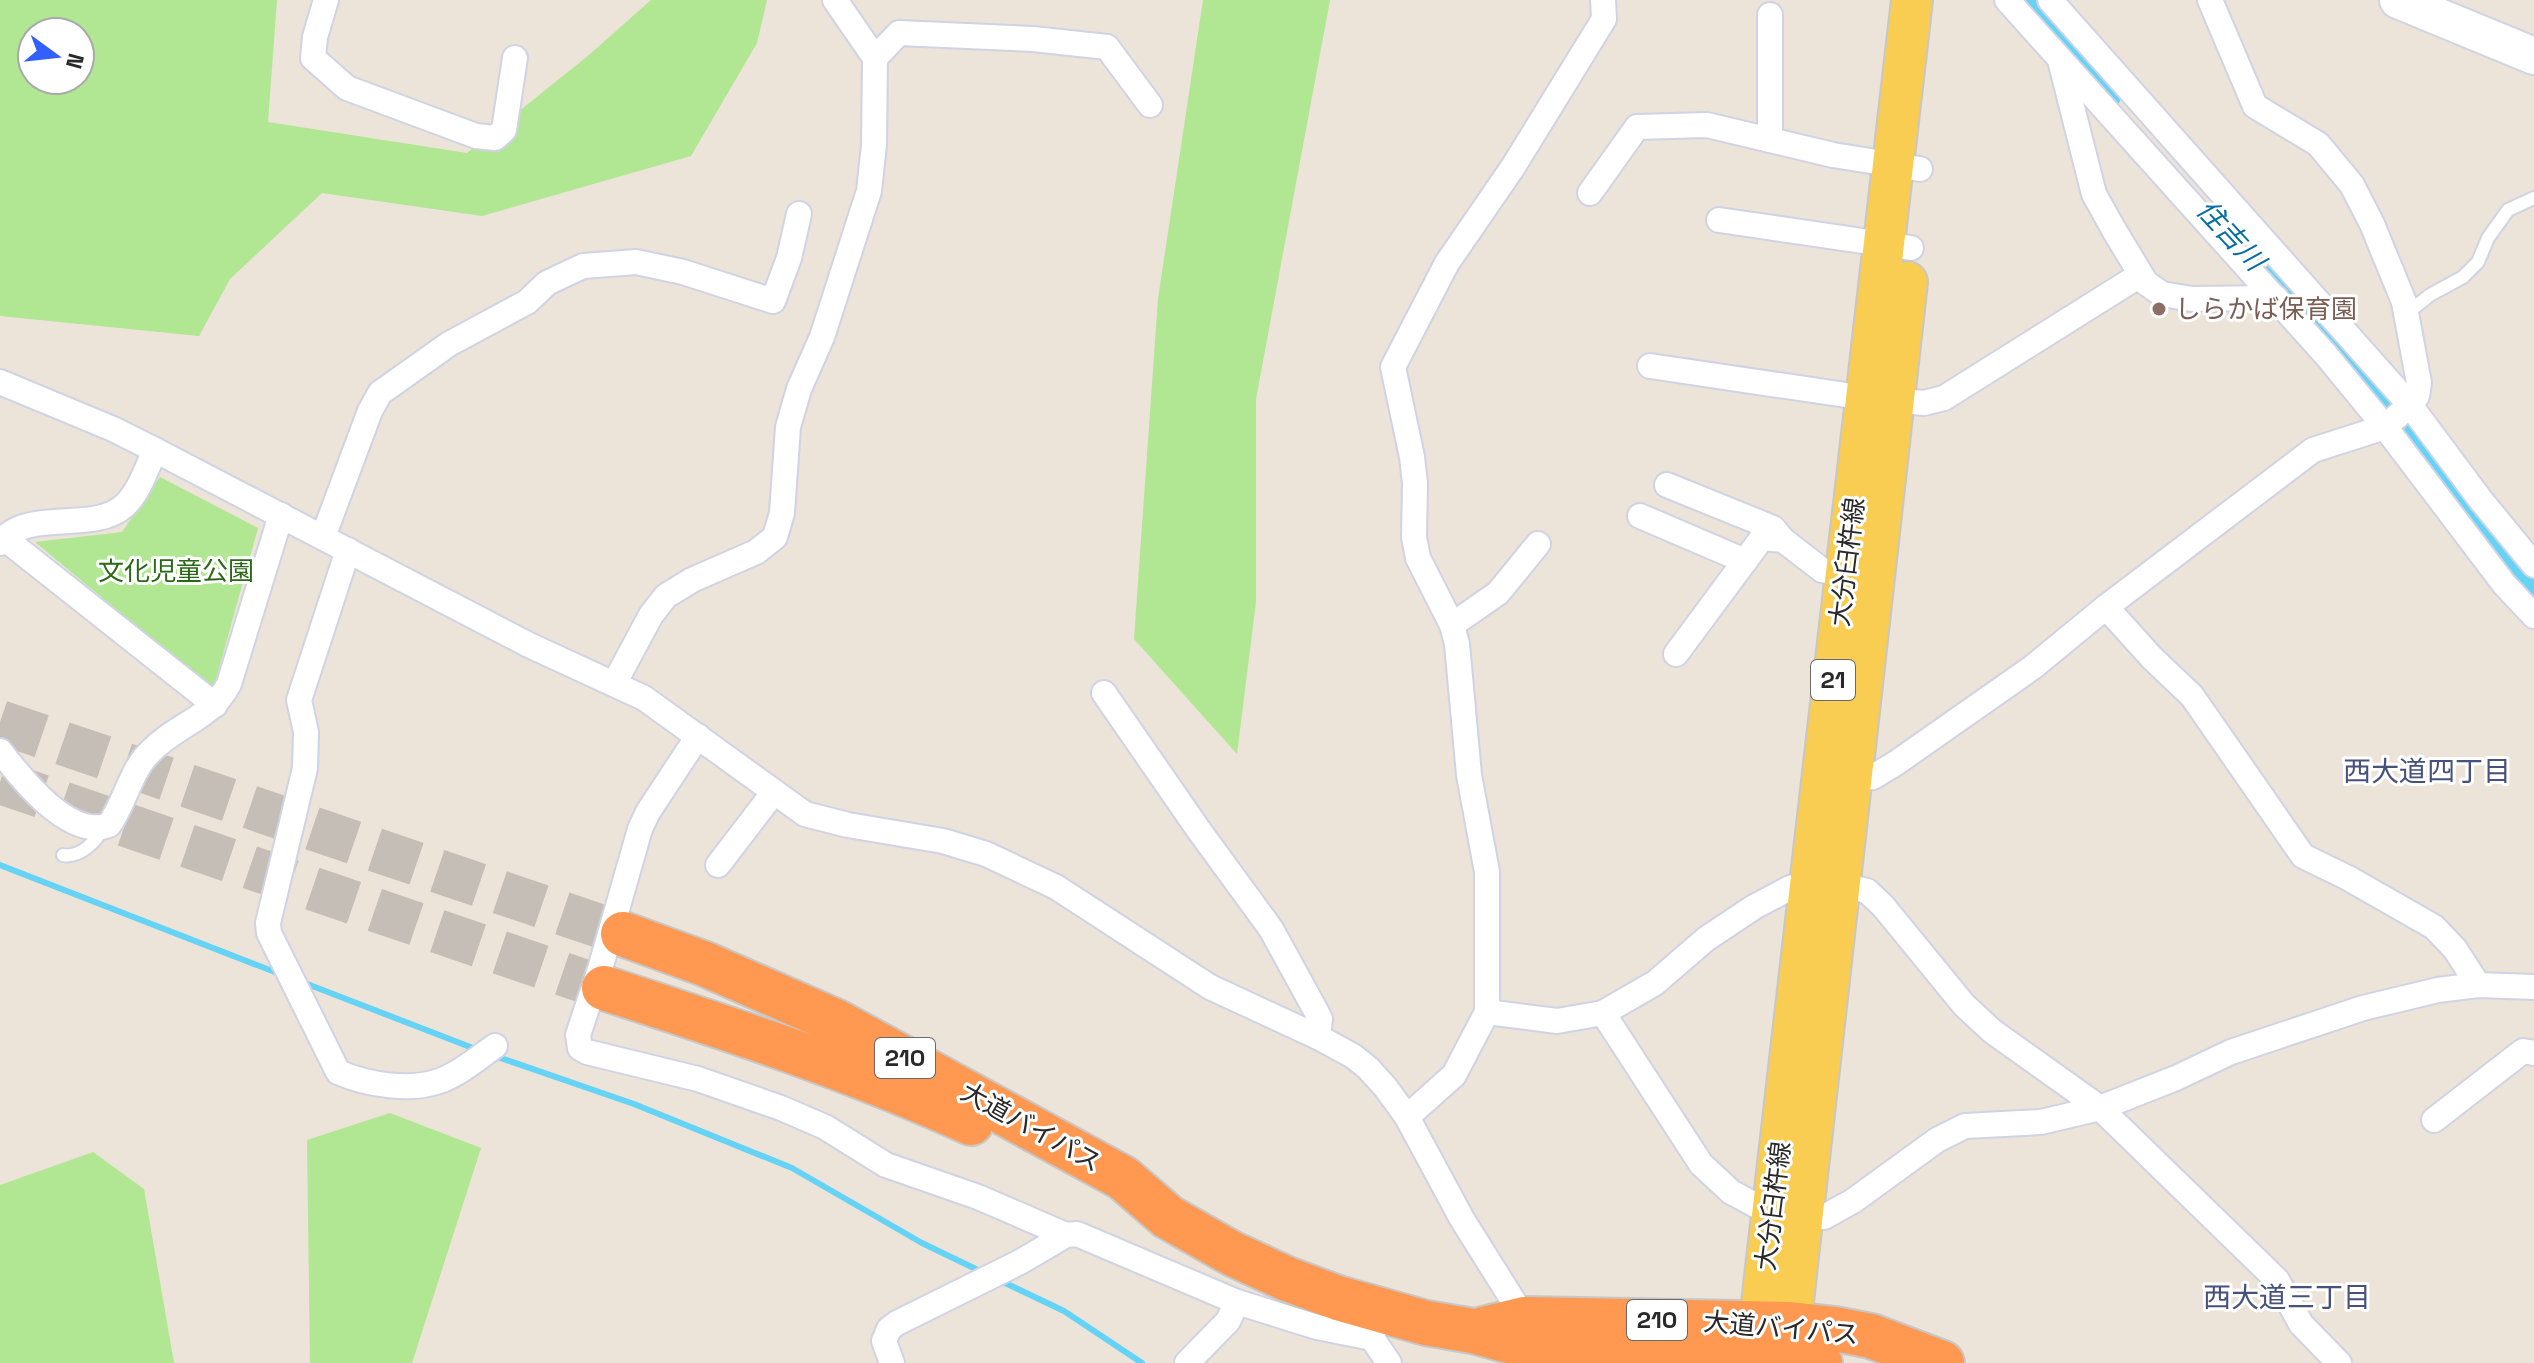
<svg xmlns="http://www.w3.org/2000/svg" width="2534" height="1363" font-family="'Space Grotesk','Noto Sans JP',sans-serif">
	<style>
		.green { fill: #b1e692; fill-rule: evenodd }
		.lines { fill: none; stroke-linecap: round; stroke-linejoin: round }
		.stream { stroke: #65d3f5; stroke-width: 6 }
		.river { stroke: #65d3f5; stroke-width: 38 }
		.highway-tunnel { stroke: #c5beb6; stroke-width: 44; stroke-dasharray: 44 22; stroke-linecap: butt }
		.lane-casing { stroke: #cfd3e3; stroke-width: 16 }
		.street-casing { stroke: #cfd3e3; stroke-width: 28 }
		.secondary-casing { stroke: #cfd3e3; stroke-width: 40 }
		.primary-casing { stroke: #c7c7c7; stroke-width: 44 }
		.highway-casing { stroke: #c7c7c7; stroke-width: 48 }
		.lane { stroke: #fff; stroke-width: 12 }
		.street { stroke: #fff; stroke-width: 24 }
		.secondary { stroke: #fff; stroke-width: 36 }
		.primary { stroke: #f8cd52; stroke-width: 40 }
		.highway { stroke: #ff9851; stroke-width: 44 }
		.education-dot { fill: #8d6e63; stroke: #fff; stroke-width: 3 }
		.labels { text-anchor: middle; stroke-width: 6; stroke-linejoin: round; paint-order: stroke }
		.shield { fill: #fff; stroke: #696969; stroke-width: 2 }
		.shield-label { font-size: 24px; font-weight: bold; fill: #292929 }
		.education-label { font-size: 26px; fill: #785e54; stroke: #fff; text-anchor: start }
		.street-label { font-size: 26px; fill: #292929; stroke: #fff }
		.park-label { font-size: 26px; fill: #296915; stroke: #fff }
		.water-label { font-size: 28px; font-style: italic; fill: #066fa0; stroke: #fff }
		.neighbourhood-label { font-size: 28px; fill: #47527c; stroke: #fff }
	</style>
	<rect width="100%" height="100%" fill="#ece3d9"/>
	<g class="green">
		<path d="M0,0H277L268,122L467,153L589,55L651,0H767L757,43L691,156L482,216L322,193L230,279L199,336L0,316ZM32,32H80V80H32Z"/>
		<path d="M1203,0H1330L1256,399V602L1237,754L1134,639L1158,299Z"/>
		<path d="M160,477L258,528L213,690L35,542L122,532Z"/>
		<path d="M390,1113L481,1148L412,1363H310L307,1140Z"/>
		<path d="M93,1152L144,1189L174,1363H0V1185Z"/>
	</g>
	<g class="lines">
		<g class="stream">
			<path d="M0,865L280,974"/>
			<path d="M302,982L478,1050"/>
			<path d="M492,1055L634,1104L792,1168L922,1243L982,1272"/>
			<path d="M999,1280L1064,1311L1142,1363"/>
		</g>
		<g class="river">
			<path d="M2025,0L2104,91"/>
			<path d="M2276,283L2351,363L2534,577"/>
		</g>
		<g class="highway-tunnel">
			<path d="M0,722L623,934"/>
			<path d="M0,782L604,988"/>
		</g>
		<g class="lane-casing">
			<g id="lane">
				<path d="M2406,314L2430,295L2463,277L2478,262L2488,238L2508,210L2534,198"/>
				<path d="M63,855C79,858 97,842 103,827"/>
			</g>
		</g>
		<g class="street-casing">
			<g id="street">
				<path d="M326,0L315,37L313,58L347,88L476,136L495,138L504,130L515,58"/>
				<path d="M2007,0L2326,355L2385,427L2504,584L2534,616"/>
				<path d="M2050,0L2410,405L2480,499L2534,565"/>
				<path d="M1770,15V140"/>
				<path d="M875,58L899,33L1033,39L1107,47L1150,105"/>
				<path d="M2060,60L2094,194L2114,230L2146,283L2162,294L2192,299L2276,298"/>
				<path d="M1590,193L1637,127L1707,125L1833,155L1920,169"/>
				<path d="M1719,220L1911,248"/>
				<path d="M1650,366L1866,398L1924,403L1944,398L2140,275"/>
				<path d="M0,382L113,429L155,450L529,645L644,698L805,814L848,825L943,841L986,854L1056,887L1210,987L1318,1037L1353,1056L1368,1068L1386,1088L1407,1117L1462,1219L1529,1326"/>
				<path d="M1667,485L1773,528L1783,540"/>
				<path d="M1640,516L1745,561"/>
				<path d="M323,537L370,411L380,393L449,344L527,302L547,283L583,266L636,262L683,272L773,301L789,258L799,214"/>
				<path d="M4,538L215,705"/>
				<path d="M0,543C27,507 93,534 124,506C139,493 147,467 155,450"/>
				<path d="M348,550L299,700L306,732L305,768L268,923L269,933L338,1072C367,1085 412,1092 442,1080C462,1072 478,1058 495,1046"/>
				<path d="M2106,607L2152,658L2192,696L2303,856L2348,878L2434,927L2455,949L2478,985"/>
				<path d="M1452,625L1498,593L1538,544"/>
				<path d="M1676,654L1762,538L1783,540L1822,570L1855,577"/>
				<path d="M614,684L651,615L666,596L692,580L756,552L775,537L782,513L788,427L799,389L822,337L869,191L874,145L875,58L835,0"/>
				<path d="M1104,693L1198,829L1271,929L1316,1011L1320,1019L1318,1037"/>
				<path d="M698,736L648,812L640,829L600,969L578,1035L580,1048L587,1052L698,1079L781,1108L825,1127L886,1165L978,1197L1066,1235"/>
				<path d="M0,751C21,778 69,840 109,825C125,803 130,772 149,753C176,724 210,720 229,684L281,515"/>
				<path d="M1842,781L1873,777L1896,763L2033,667L2106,607L2313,450L2385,427L2410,405L2417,396L2419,383L2404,302L2372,224L2352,185L2318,144L2255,106L2210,0"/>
				<path d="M718,865L774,792"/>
				<path d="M1487,1012L1557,1021L1603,1013L1655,983L1706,939L1754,907L1790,888L1810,881L1839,884L1867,891L1883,906L1964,1005L1992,1031L2100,1108L2277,1280L2301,1324L2339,1363"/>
				<path d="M1603,1013L1701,1164L1731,1192L1772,1214L1824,1217L1853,1201L1937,1140L1965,1126L2041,1122L2100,1108L2176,1078L2231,1052L2363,1008L2438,990L2478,985L2534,987"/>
				<path d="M1407,1117L1454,1075L1487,1012V872L1469,775L1457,644L1452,625L1418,558L1414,537L1415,483L1412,457L1393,367L1447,263L1513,167L1604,19L1603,0"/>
				<path d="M2434,1120L2523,1051L2534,1053"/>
				<path d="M1376,1324L1372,1338L1389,1363"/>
				<path d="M892,1363L884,1341L889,1329L897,1323L1022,1261L1066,1235L1077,1234L1237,1302L1317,1327L1372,1338"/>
				<path d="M1187,1363L1228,1321L1237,1302"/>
			</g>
		</g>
		<g class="secondary-casing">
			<path id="secondary" d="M2398,0L2534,56"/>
		</g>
		<g class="primary-casing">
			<g id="primary">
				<path d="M1756,1355L1912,0"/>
				<path d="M1787,1355L1907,282"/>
			</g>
		</g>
		<g class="highway-casing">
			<g id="highway">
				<path d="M623,934L705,964L837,1022L1123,1178L1168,1217L1233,1254L1287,1279L1338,1298L1426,1323L1473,1331L1545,1351L1672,1358L1786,1359L1820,1363"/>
				<path d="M604,988C727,1028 853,1069 971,1123"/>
				<path d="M1483,1329L1524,1319L1790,1324L1835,1329L1871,1336L1942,1363"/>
			</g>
		</g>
		<use href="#lane" class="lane"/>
		<use href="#street" class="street"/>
		<use href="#secondary" class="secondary"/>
		<use href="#primary" class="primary"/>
		<use href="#highway" class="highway"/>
	</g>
	<circle class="education-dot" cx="2159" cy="309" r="8"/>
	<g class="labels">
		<g class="shield">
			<rect x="1811" y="660" width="44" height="40" rx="6"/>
			<rect x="875" y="1038" width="60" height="40" rx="6"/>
			<rect x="1627" y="1300" width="60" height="40" rx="6"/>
		</g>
		<g class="shield-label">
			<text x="1833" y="688">21</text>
			<text x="905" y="1066">210</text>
			<text x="1657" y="1328">210</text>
		</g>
		<g class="education-label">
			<text x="2175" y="318">しらかば保育園</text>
		</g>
		<g class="street-label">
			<text transform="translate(1847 562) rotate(-83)" y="9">大分臼杵線</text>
			<text transform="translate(1031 1127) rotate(29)" y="9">大道バイパス</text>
			<text transform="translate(1773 1206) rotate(-83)" y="9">大分臼杵線</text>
			<text transform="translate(1781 1328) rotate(5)" y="9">大道バイパス</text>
		</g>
		<g class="park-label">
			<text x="176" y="580">文化児童公園</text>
		</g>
		<g class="water-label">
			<text transform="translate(2231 235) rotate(47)" y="10">住吉川</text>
		</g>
		<g class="neighbourhood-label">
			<text x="2427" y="781">西大道四丁目</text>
			<text x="2287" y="1307">西大道三丁目</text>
		</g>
	</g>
	<g transform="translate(56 56) rotate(105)"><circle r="38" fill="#ffffff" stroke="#a9a9a9" stroke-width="2"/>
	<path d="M0-6L14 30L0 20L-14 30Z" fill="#335fff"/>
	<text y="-12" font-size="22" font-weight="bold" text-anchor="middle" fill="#292929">N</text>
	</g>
</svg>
